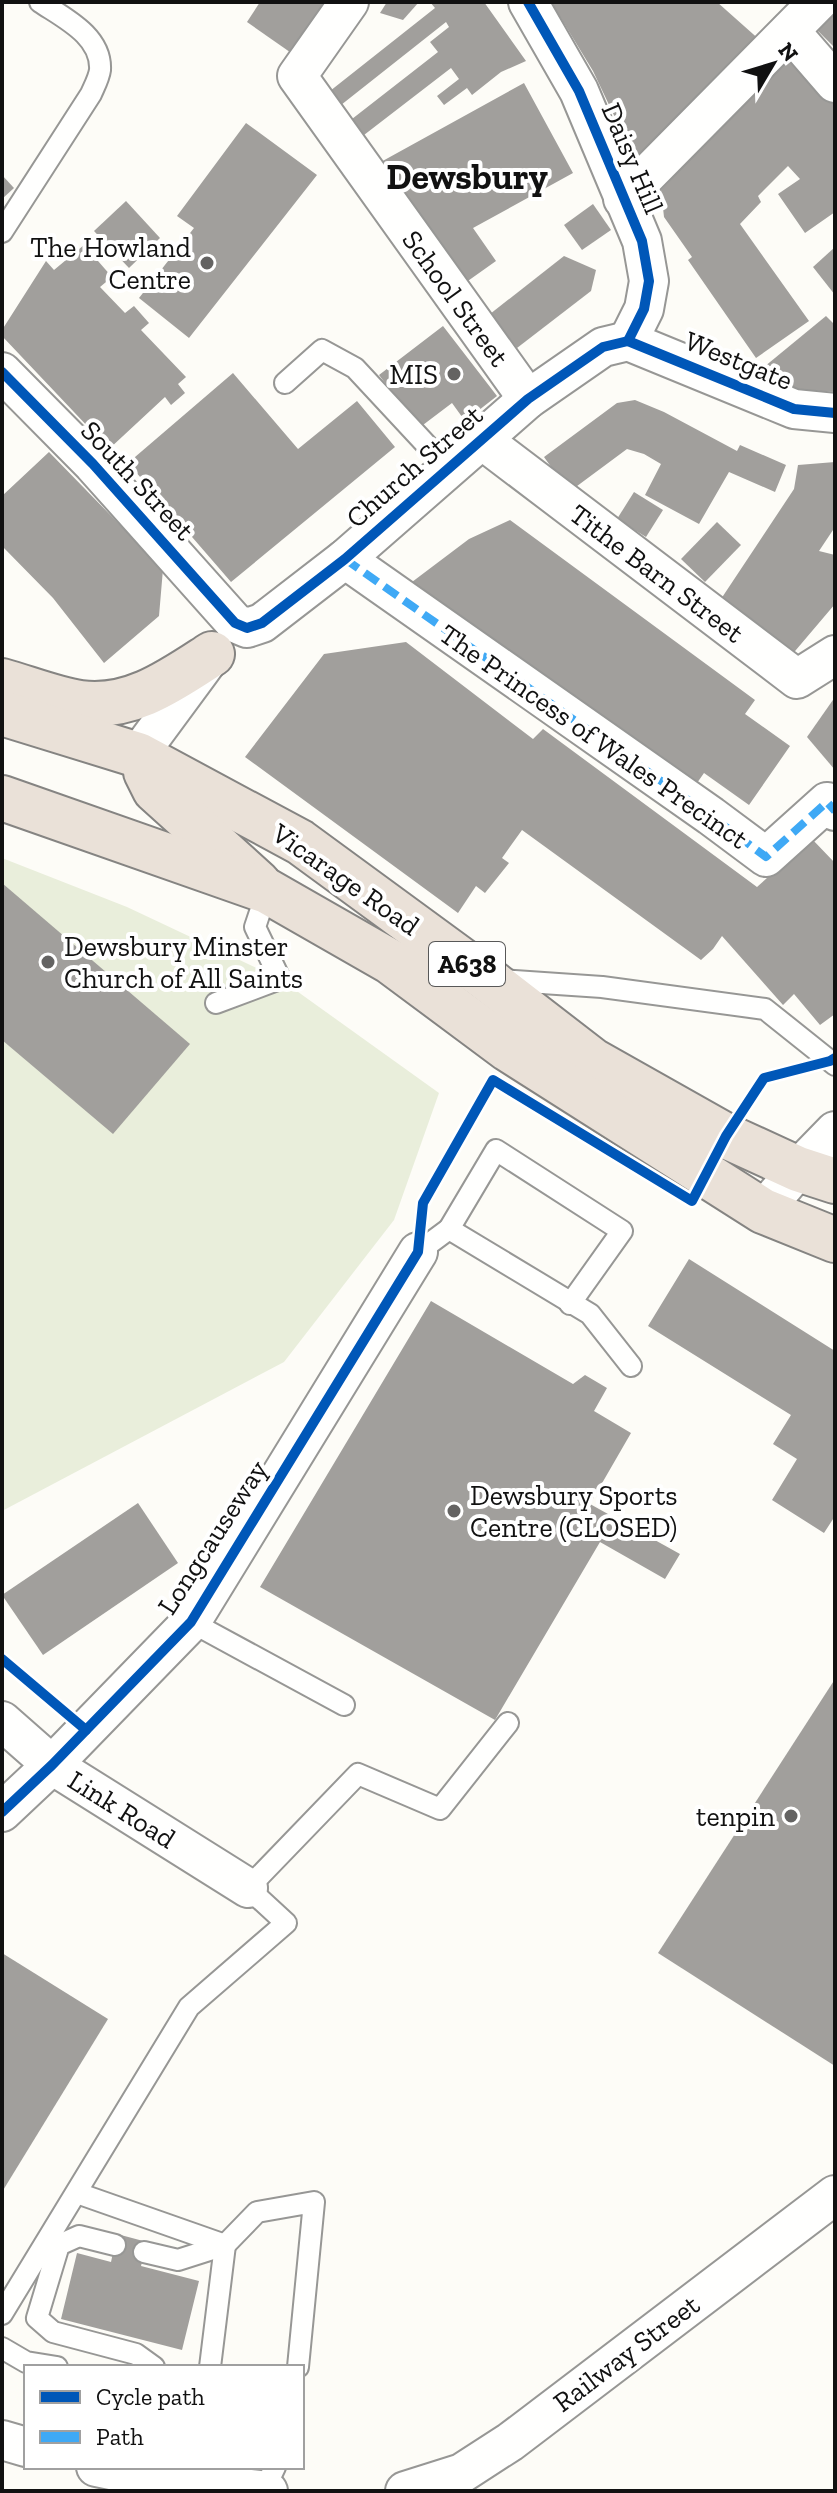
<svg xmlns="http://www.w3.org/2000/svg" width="837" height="2493" font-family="'Zilla Slab',serif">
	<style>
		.cemetery { fill: #e9eedb }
		.building { fill: #a19f9c }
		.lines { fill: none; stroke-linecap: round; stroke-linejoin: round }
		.lane-casing { stroke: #979795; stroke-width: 24 }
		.street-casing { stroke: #979795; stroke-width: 42 }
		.highway-casing { stroke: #858482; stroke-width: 48 }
		.lane { stroke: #fffffe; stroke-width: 20 }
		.street { stroke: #fffffe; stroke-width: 38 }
		.highway { stroke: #eae1d8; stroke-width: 44 }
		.quiet { stroke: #3fa9f5; stroke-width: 8; stroke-dasharray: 16 8; stroke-linecap: butt }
		.cycleway-casing { stroke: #fff; stroke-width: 15 }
		.cycleway { stroke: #0057b8; stroke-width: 10 }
		.poi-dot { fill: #646362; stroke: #fff; stroke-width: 3 }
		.labels { text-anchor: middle; stroke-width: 8; stroke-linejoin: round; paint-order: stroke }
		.shield { fill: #fff; stroke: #585858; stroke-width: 2 }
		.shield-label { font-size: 26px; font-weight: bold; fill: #111 }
		.street-label { font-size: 28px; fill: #111; stroke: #fff }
		.poi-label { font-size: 28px; fill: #111; stroke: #fff; text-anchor: end }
		.district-label { font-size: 36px; font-weight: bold; fill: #111; stroke: #fff }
	</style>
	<rect width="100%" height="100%" fill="#fdfcf7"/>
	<path class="cemetery" d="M2,858L127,907L280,979L439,1093L394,1220L284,1362L2,1511Z"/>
	<g class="building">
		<path d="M260,2H336L297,57L247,22Z"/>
		<path d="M387,2H419L403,20L380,13Z"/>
		<path d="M430,2H484L526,61L501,72L472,95L467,88L444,105L437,96L459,79L451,68L364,135L352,119L438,52L430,42L449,27L446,22L341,105L330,91L435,8Z"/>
		<path d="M551,2H717L762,42L642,161L620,128L593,71Z"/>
		<path d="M835,2V48L811,24Z"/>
		<path d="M789,56L835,102V212L805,233L778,194L800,179L788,166L758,196L761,202L740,224L809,321L756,358L688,260L692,257L664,217L661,190Z"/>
		<path d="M524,83L573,173L473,228L496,261L465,283L379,163Z"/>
		<path d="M246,123L317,175L189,338L139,298L194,228L177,216Z"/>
		<path d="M2,175L14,188L2,199Z"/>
		<path d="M126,201L160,238L129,268L94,231Z"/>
		<path d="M593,204L611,230L582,250L564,225Z"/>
		<path d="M84,245L112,277L100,287L125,313L134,306L149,323L141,330L186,377L178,384L185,393L171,405L165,397L109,449L2,336V330L46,261L54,270Z"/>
		<path d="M835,247V295L813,267Z"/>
		<path d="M564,256L596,270L591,291L517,348L490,314Z"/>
		<path d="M826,316L835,325V392L792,389L764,367Z"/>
		<path d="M443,326L497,396L465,421L452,403L419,428L379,375Z"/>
		<path d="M233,373L298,449L357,401L395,447L231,582L128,463Z"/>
		<path d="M635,400L664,412L737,451L740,445L786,465L775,492L729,472L699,524L645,495L661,464L644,454L627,449L569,492L544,457L617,403Z"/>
		<path d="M49,452L163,569L159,616L104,663L53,598L2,546V496Z"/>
		<path d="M835,462V527L819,551L835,555V604L790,657L721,599L794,489L798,465Z"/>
		<path d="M634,492L663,510L646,537L617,519Z"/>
		<path d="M510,520L755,700L745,714L790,746L749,805L704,773L690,793L412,582L469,539Z"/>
		<path d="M717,522L741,545L705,582L681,559Z"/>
		<path d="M406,642L533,739L543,729L757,887L811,838L835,863V1014L820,1025L794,994L783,1005L722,936L713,949L701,960L522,830L502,858L509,863L485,893L476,886L458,913L245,757L324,654Z"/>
		<path d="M835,697V770L807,737Z"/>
		<path d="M2,883L190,1044L113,1134L2,1040Z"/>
		<path d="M689,1259L835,1351V1516L824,1533L772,1500L797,1459L773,1444L791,1415L648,1326Z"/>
		<path d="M431,1301L573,1384L585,1375L607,1388L594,1411L631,1433L590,1504L680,1554L665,1579L600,1542L495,1720L260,1587Z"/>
		<path d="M138,1503L178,1563L43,1655L2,1595Z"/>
		<path d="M835,1679V2066L658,1953Z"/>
		<path d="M2,1953L108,2019L2,2192Z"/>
		<path d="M117,2234L147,2242L141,2266L199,2281L182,2350L61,2319L77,2253L111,2262Z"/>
	</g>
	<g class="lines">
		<g class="lane-casing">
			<g id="lane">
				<path d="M2,232L91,94C94,87 99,78 100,70C102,36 64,18 40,2"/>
				<path d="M285,383L322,350L355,368L448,468"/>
				<path d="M499,980L602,987L765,1009L835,1065"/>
				<path d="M216,1003L280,979L255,927L267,891"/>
				<path d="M449,1229L496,1150L622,1231L570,1304"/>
				<path d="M418,1252L449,1229L590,1314L631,1366"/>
				<path d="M191,1622L344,1705"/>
				<path d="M77,2193L225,2245"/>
				<path d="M115,2245L79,2236L59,2245L37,2318L53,2332L136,2354L154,2367"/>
				<path d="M144,2252L178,2260L225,2245L257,2212L314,2202L298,2367"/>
				<path d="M2,2314L189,2007L286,1923L248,1888L358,1774L440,1809L508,1723"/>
				<path d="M2,2348L26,2362L57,2367"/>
				<path d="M210,2367L225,2245"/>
				<path d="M264,2490L275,2467"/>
			</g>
		</g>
		<g class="street-casing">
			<g id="street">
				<path d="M349,2L297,76L528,399"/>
				<path d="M528,2L579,91L642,241L649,281L644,309L628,341"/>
				<path d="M790,31L835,83"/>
				<path d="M623,199L818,2"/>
				<path d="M628,341L794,409L835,413"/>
				<path d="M2,372L93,464L235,623L247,628L262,623L345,559L528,399L603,347L628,341"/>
				<path d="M481,439L797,679L835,655"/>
				<path d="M345,559L711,816L766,857L827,802L835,811"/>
				<path d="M138,755L208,660"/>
				<path d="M763,1211L798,1169L835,1131"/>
				<path d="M2,1721L52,1765L248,1888"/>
				<path d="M2,1812L52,1765L191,1622L418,1252"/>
				<path d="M2,2440L26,2447"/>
				<path d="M96,2467L144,2477L268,2491"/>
				<path d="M405,2491L462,2473L510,2442L835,2195"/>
			</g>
		</g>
		<g class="highway-casing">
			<g id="highway">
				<path d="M2,681C27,688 54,699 80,703C131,710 172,680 212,654"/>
				<path d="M2,713L138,755L300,842L487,979L593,1061L726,1136L798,1169L835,1181"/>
				<path d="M146,772L155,790L258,883"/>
				<path d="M2,798L267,891L391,962L508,1049L763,1211L835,1240"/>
			</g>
		</g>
		<use href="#lane" class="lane"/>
		<use href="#street" class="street"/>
		<use href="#highway" class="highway"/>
		<path class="quiet" d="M345,559L711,816L766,857L827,802L835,811"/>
		<g class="cycleway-casing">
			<g id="cycleway">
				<path d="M528,2L579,91L642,241L649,281L644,309L628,341"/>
				<path d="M628,341L794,409L835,413"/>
				<path d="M2,372L93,464L235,623L247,628L262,623L345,559L528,399L603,347L628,341"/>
				<path d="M2,1659L86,1730"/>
				<path d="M2,1812L52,1765L191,1622L418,1252L423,1203L493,1080L692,1201L726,1136L764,1078L830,1061L835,1058"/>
			</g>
		</g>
		<use href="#cycleway" class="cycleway"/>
	</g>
	<g class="poi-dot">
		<circle cx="207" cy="263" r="8"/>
		<circle cx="454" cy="374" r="8"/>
		<circle cx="48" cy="962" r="8"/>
		<circle cx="454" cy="1511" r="8"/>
		<circle cx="791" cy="1816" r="8"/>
	</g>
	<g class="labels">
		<rect class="shield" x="429" y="942" width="76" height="44" rx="6"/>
		<g class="shield-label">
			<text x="467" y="973">A638</text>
		</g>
		<g class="street-label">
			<text transform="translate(633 158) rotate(67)" y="10">Daisy Hill</text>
			<text transform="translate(456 298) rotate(54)" y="10">School Street</text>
			<text transform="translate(739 360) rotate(22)" y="10">Westgate</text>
			<text transform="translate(414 466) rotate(-41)" y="10">Church Street</text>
			<text transform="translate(138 480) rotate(47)" y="10">South Street</text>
			<text transform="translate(657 573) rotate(37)" y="10">Tithe Barn Street</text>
			<text transform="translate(594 736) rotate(35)" y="10">The Princess of Wales Precinct</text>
			<text transform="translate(346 879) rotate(35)" y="10">Vicarage Road</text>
			<text transform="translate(212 1537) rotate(-57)" y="10">Longcauseway</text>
			<text transform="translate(122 1809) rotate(32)" y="10">Link Road</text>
			<text transform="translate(626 2353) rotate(-37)" y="10">Railway Street</text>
		</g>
		<g class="poi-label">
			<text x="191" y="257">The Howland<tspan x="191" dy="32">Centre</tspan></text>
			<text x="438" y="384">MIS</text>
			<text x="64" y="956" text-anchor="start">Dewsbury Minster<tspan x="64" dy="32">Church of All Saints</tspan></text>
			<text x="470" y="1505" text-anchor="start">Dewsbury Sports<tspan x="470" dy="32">Centre (CLOSED)</tspan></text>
			<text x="775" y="1826">tenpin</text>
		</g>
		<g class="district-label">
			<text x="467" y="189">Dewsbury</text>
		</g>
	</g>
	<rect width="837" height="2493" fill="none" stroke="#111111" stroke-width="8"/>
	<rect x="24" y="2365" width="280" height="104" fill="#ffffff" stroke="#a0a0a0" stroke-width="2"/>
	<rect x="40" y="2391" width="40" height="12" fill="#0057b8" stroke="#a0a0a0" stroke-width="2"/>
	<text x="96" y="2405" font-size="24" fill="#111111">Cycle path</text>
	<rect x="40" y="2431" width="40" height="12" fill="#3fa9f5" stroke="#a0a0a0" stroke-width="2"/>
	<text x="96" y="2445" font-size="24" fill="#111111">Path</text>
	<g transform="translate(773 64) rotate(52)" stroke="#ffffff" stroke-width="6" paint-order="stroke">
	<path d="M0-6L14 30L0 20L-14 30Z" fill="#111111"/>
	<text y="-12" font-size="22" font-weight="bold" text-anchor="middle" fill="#111111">N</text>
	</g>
</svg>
